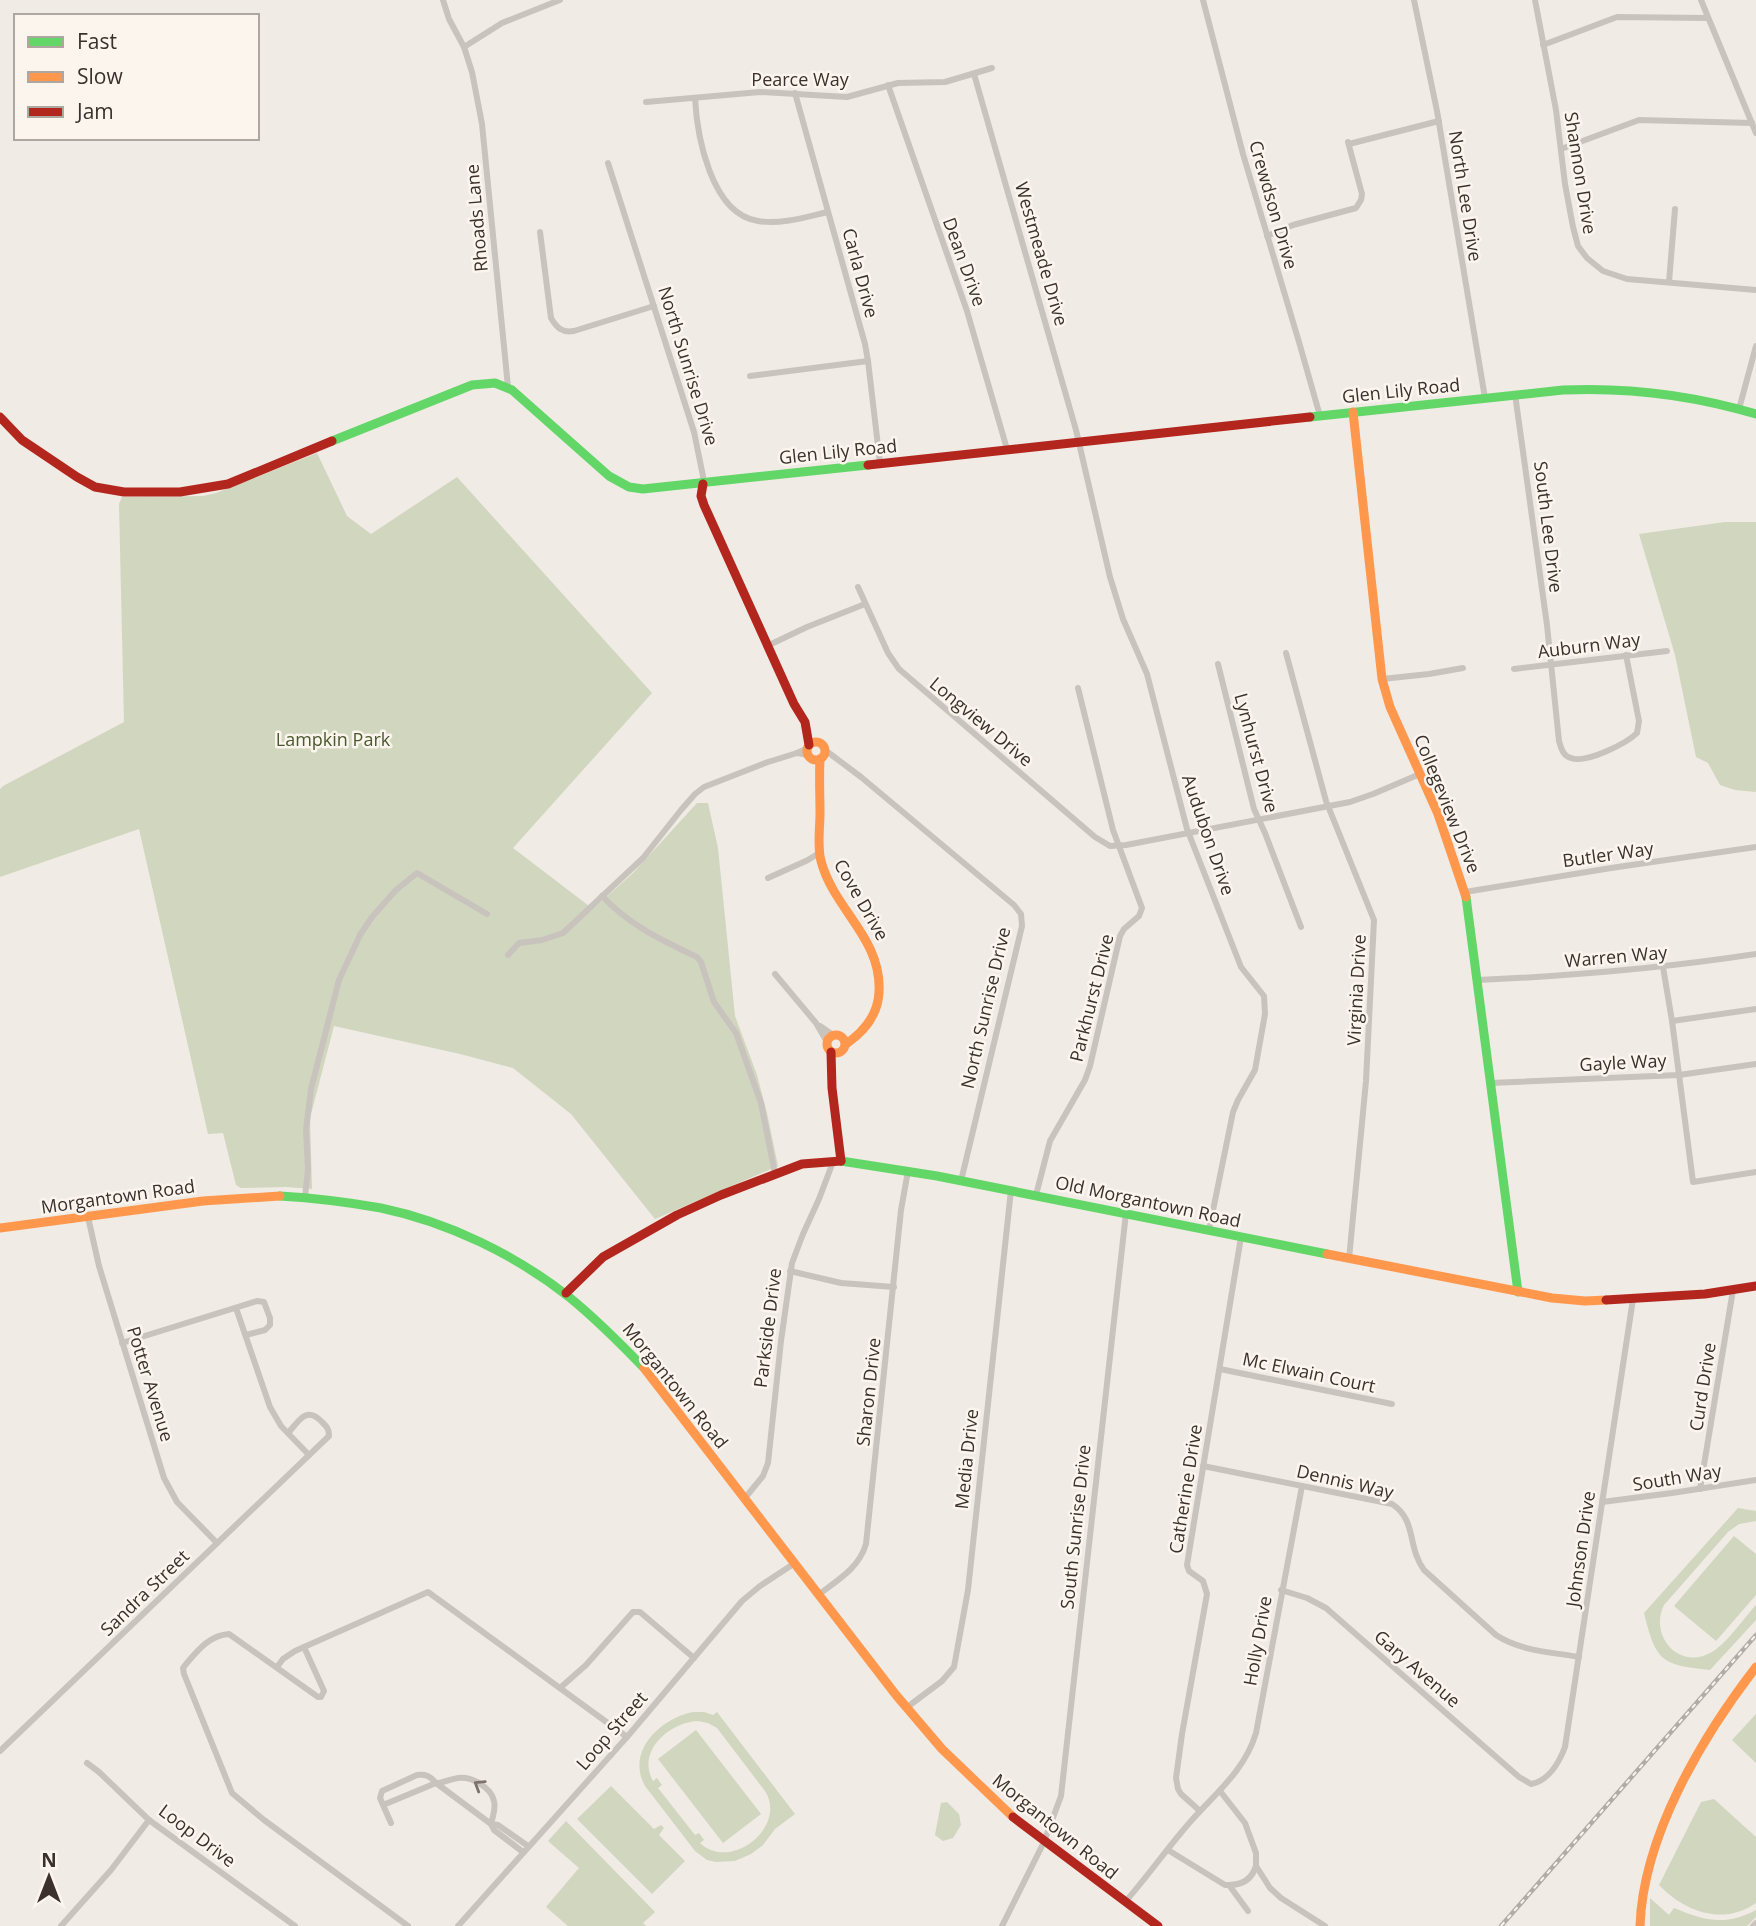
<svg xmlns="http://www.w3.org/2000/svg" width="1756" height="1926" font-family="'Open Sans',sans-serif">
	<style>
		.green { fill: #d1d6bf; fill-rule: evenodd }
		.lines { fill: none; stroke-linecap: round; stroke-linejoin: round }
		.street { stroke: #c9c3be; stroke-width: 6 }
		.fast { stroke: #63d668; stroke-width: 9 }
		.slow { stroke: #ff974d; stroke-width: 9 }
		.jam { stroke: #b3261e; stroke-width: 9 }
		.rail-casing { stroke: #b1aca8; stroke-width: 4.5 }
		.rail { stroke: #fbf5ee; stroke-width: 2; stroke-dasharray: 5; stroke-linecap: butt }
		.oneway { stroke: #7b726d }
		.labels { text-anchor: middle; stroke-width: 5; stroke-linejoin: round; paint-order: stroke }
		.street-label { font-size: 18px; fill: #3b302b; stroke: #fbf5ee }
		.park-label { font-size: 18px; fill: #4a5a2e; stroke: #fbf5ee }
	</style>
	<rect width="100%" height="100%" fill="#f0ebe5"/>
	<g class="green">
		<path d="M317,453L347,516L371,534L457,477L652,693L513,848L593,909L633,873L697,803H708L718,848L735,1016L757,1075L767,1113L778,1166L655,1219L571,1114L513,1068L460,1054L334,1026L310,1118L312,1189L286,1187L241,1188L236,1185L223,1133L208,1134L139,829L0,877V789L3,786L124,722L119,504L122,497L203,496L216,493Z"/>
		<path d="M1725,522H1756V792L1735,790L1720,785L1708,763L1696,757L1675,655L1639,534Z"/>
		<path d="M1738,1508L1756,1511V1521L1739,1524L1728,1532L1664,1605C1649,1635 1678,1670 1710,1653C1725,1646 1744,1618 1756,1605V1620L1710,1670C1661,1665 1656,1661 1644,1613Z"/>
		<path d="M1734,1536L1756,1554V1595L1716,1641L1674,1606Z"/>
		<path d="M693,1712H704L713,1715L717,1712L795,1814L775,1829L763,1845L751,1854L735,1861L716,1862L707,1860L695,1851L645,1786C626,1752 659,1719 693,1712ZM698,1721L708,1723L717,1728L765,1791C788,1827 730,1872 700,1843L704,1840L699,1833L695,1835L658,1788L662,1785L657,1778L653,1781C636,1751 670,1722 698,1721Z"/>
		<path d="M1756,1714V1763L1732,1740Z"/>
		<path d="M696,1730L761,1814L723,1843L658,1759Z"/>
		<path d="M611,1786L654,1829L661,1825L664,1828L659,1835L685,1861L652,1894L577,1819Z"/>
		<path d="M1714,1799L1756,1837V1903C1723,1926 1685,1912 1659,1885L1701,1802Z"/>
		<path d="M947,1802L959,1814L961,1825L953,1838L943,1841L935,1835L941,1803Z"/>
		<path d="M566,1821L655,1912L643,1923L646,1926H568L546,1907L579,1868L548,1841Z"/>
		<path d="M1650,1898L1669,1915L1674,1908C1705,1921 1726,1926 1756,1910V1917L1747,1926H1650Z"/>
	</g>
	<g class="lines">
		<g class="street">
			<path d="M443,0L449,19L464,47L472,72L482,124L508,387"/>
			<path d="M1203,0L1243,154L1299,342L1320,416"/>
			<path d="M1414,0L1437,111L1485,398"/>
			<path d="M1535,0L1556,110L1565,184L1573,227L1578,246L1587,258L1603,271L1627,279L1756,290"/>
			<path d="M1701,0L1756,133"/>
			<path d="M1543,45L1617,17L1707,18"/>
			<path d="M464,47L502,23L560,0"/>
			<path d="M974,74L1076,430L1110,577L1123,619L1147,674L1187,829L1241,967L1264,996L1265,1014L1255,1070L1238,1100L1233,1112L1209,1230"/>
			<path d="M888,85L967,311L1007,449"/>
			<path d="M795,93L865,344L868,361L880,463"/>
			<path d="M695,98C697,136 711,214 758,221C781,225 806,217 828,212"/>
			<path d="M646,102L760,92L847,97L898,83L945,82L992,68"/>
			<path d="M1349,144L1439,121"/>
			<path d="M1561,149L1639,120L1752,123"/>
			<path d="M608,163L694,432L703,476V484"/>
			<path d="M540,232L551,318C557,328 562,333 574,331L654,306"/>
			<path d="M1267,236L1293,225L1356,208L1361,200L1362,194L1348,142"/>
			<path d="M1669,282L1675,209"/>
			<path d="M750,376L868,361"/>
			<path d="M1515,394L1547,625L1559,741C1561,748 1563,756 1571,758C1586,764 1627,743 1637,733L1639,721L1626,655"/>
			<path d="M1739,409L1756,346"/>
			<path d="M858,587L888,653L899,669L1095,837L1110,846L1126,845L1350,802L1373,794L1420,774"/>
			<path d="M767,646L807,627L865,604"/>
			<path d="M1286,653L1326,801L1374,920L1366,1081L1349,1259"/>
			<path d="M1218,664L1254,809L1265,833L1301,927"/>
			<path d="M1514,669L1667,651"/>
			<path d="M1382,679L1429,674L1463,668"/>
			<path d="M825,750L861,777L1014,905L1021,914L1022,926L961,1181"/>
			<path d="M797,753L808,755"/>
			<path d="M768,878L808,860L819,853"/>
			<path d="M1465,892L1611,868L1756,847"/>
			<path d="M602,896C629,925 663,941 697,957L701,962L714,1002L736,1033L761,1103L775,1174"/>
			<path d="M508,955L519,943L542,940L563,933L643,858L681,810L695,794L704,787L768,762L797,753L808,748"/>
			<path d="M1663,967L1672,1021L1693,1182L1756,1172"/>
			<path d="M775,974L816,1023L827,1042"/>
			<path d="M1478,980C1571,976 1664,968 1756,954"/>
			<path d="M1672,1021L1756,1009"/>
			<path d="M820,1026L833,1035"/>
			<path d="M1491,1083L1679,1075L1756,1064"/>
			<path d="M1036,1195L1050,1141L1085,1080L1090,1066L1120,936L1124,929L1139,916L1142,908L1113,830L1078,688"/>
			<path d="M305,1197L308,1169L306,1130L311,1089L339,980L360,935L372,917L396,890L417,873L487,914"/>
			<path d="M88,1217L99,1266L164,1478L177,1502L217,1543"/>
			<path d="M790,1271L841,1283L894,1287"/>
			<path d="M236,1308L270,1407L281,1426L309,1455"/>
			<path d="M122,1343L257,1301L264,1302L270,1318V1325L265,1330L246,1335"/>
			<path d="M1220,1369L1392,1404"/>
			<path d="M1203,1466L1392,1504C1417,1520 1407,1547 1424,1570L1496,1635C1520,1651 1551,1652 1579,1657"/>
			<path d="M1700,1489L1733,1290"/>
			<path d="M745,1498L763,1476L768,1463L781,1341L792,1263L803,1234L819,1199L833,1162"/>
			<path d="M1602,1502L1672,1493L1756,1480"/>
			<path d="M1281,1590L1307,1598L1326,1608L1519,1777L1531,1784C1548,1781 1559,1763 1565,1747L1633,1299"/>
			<path d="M818,1595C838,1580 859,1568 866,1544L901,1210L908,1171"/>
			<path d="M304,1647L324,1691L321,1697H318L229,1634C210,1635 198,1650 186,1664L183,1668L184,1674L232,1793L264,1820L408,1926"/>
			<path d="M277,1667L283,1659L295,1651L428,1592L627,1737"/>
			<path d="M560,1688L586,1665L633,1612H640L694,1658"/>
			<path d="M906,1708L942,1681L954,1667L968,1590L1011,1190"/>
			<path d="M0,1751L329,1436C329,1428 326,1426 321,1421C306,1406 299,1421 288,1433"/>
			<path d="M87,1763L99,1772L149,1820L295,1926"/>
			<path d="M1220,1791L1245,1823L1256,1853V1866L1270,1888L1281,1898L1325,1926"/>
			<path d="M383,1805L380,1798L382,1791L417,1775C426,1774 430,1776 436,1783C444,1783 450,1779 458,1778C471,1776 491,1787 494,1801C496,1808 493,1816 491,1824L436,1783L383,1805L391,1823"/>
			<path d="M1200,1811L1181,1794L1178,1789L1176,1778L1182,1734L1207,1594L1203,1581L1189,1571L1187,1565L1241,1237"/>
			<path d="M1168,1850L1225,1885H1229L1248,1911"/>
			<path d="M523,1852L494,1830L491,1824L498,1825L528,1846"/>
			<path d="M1229,1885C1242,1885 1252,1879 1256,1866"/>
			<path d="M1125,1902C1148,1876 1168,1847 1191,1821C1216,1793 1245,1770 1256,1733L1302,1486"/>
			<path d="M61,1926L111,1870L149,1820"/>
			<path d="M458,1926L627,1737L742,1601L760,1586L795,1563"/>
			<path d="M1002,1926L1044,1842L1061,1796L1126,1213"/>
			<path d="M1753,1926L1756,1923"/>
		</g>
		<g class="fast">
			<path d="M1310,417L1563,390C1629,387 1692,395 1756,414"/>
			<path d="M332,441L472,385L495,383L512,390L609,476L629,487L643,489L868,465"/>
			<path d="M1466,897L1518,1292"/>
			<path d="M841,1161L937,1176L1327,1254"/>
			<path d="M280,1196C314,1198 347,1202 381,1208C448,1222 516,1255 569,1297C596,1319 620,1343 644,1368"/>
		</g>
		<g class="slow">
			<path d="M1353,412L1382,679L1390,707L1438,814L1466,897"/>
			<circle cx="816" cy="751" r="9"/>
			<path d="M820,759C819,777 820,795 820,813C820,829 817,846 821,861C834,910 882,938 879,992C878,1015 865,1031 846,1044"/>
			<circle cx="836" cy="1044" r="9"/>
			<path d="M0,1228L203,1201L280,1196"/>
			<path d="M1327,1254L1552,1298L1585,1301L1606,1300"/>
			<path d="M644,1368L896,1695L942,1749L1013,1817"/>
			<path d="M1640,1926C1643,1836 1702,1737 1756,1667"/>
		</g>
		<g class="jam">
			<path d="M0,417L22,440L77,477L95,487L124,492H180L228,484L332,441"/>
			<path d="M868,465L1310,417"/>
			<path d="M703,484L701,496L704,505L794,704L805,722L809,745"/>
			<path d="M831,1052L832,1088L841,1161"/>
			<path d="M566,1293L603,1257L677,1215L721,1195L802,1164L841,1161"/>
			<path d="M1606,1300L1705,1294L1756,1286"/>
			<path d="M1013,1817L1158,1926"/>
		</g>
		<g class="rail-casing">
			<path id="rail" d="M1501,1926L1756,1635"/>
		</g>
		<use href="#rail" class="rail"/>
	</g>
	<defs><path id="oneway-chevron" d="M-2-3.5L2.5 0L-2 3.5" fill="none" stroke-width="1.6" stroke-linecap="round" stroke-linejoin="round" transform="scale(1.75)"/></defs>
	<use class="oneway" href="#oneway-chevron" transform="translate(479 1785) rotate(-148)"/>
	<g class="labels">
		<g class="street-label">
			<text x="800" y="86">Pearce Way</text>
			<text transform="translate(1580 173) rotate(81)" y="6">Shannon Drive</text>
			<text transform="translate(1465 196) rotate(81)" y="6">North Lee Drive</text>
			<text transform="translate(1273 205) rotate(74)" y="6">Crewdson Drive</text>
			<text transform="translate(477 218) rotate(-95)" y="6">Rhoads Lane</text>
			<text transform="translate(1041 254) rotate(74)" y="6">Westmeade Drive</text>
			<text transform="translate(964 262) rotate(70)" y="6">Dean Drive</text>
			<text transform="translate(860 273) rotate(75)" y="6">Carla Drive</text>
			<text transform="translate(688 366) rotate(73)" y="6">North Sunrise Drive</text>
			<text transform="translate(1401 391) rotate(-6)" y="6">Glen Lily Road</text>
			<text transform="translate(838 452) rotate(-6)" y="6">Glen Lily Road</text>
			<text transform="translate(1548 527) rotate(83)" y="6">South Lee Drive</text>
			<text transform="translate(1589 646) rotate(-7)" y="6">Auburn Way</text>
			<text transform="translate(981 722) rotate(40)" y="6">Longview Drive</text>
			<text transform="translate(1256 753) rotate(75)" y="6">Lynhurst Drive</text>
			<text transform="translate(1447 804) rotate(68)" y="6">Collegeview Drive</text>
			<text transform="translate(1208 835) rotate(71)" y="6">Audubon Drive</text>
			<text transform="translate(1608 855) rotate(-8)" y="6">Butler Way</text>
			<text transform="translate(861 900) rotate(60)" y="6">Cove Drive</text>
			<text transform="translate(1616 957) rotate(-5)" y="6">Warren Way</text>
			<text transform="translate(1357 990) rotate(-87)" y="6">Virginia Drive</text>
			<text transform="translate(1092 998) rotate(-76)" y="6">Parkhurst Drive</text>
			<text transform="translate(986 1008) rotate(-77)" y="6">North Sunrise Drive</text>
			<text transform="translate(1623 1063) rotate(-3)" y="6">Gayle Way</text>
			<text transform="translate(118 1197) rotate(-8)" y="6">Morgantown Road</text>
			<text transform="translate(1148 1202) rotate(12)" y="6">Old Morgantown Road</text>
			<text transform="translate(768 1328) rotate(-83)" y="6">Parkside Drive</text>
			<text transform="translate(1309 1373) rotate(12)" y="6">Mc Elwain Court</text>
			<text transform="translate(150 1384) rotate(73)" y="6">Potter Avenue</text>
			<text transform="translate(675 1386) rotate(51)" y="6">Morgantown Road</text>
			<text transform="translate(1703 1387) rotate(-81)" y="6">Curd Drive</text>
			<text transform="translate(869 1392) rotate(-84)" y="6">Sharon Drive</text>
			<text transform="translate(967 1459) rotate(-84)" y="6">Media Drive</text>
			<text transform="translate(1677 1478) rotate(-9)" y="6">South Way</text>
			<text transform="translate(1345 1482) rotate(13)" y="6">Dennis Way</text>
			<text transform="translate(1186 1489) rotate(-81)" y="6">Catherine Drive</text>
			<text transform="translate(1076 1527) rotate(-84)" y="6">South Sunrise Drive</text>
			<text transform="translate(1581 1549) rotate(-82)" y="6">Johnson Drive</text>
			<text transform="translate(145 1593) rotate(-44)" y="6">Sandra Street</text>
			<text transform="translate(1258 1641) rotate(-80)" y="6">Holly Drive</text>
			<text transform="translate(1417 1669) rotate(41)" y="6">Gary Avenue</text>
			<text transform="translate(612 1731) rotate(-49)" y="6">Loop Street</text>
			<text transform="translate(1055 1827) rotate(39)" y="6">Morgantown Road</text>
			<text transform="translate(197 1836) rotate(37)" y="6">Loop Drive</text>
		</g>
		<g class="park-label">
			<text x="333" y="746">Lampkin Park</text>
		</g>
	</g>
	<rect x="14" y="14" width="245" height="126" fill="#fbf5ee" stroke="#aea6a0" stroke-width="2"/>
	<rect x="28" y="37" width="35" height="10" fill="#63d668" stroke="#aea6a0" stroke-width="2"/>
	<text x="77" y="49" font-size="21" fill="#3b302b">Fast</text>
	<rect x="28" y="72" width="35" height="10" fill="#ff974d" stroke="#aea6a0" stroke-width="2"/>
	<text x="77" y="84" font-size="21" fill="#3b302b">Slow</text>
	<rect x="28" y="107" width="35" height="10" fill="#b3261e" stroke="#aea6a0" stroke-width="2"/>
	<text x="77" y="119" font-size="21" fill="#3b302b">Jam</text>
	<g transform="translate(49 1877)" stroke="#fbf5ee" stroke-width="5" paint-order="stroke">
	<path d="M0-5L12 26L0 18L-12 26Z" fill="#3b302b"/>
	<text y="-10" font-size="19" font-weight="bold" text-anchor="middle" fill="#3b302b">N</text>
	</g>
</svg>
